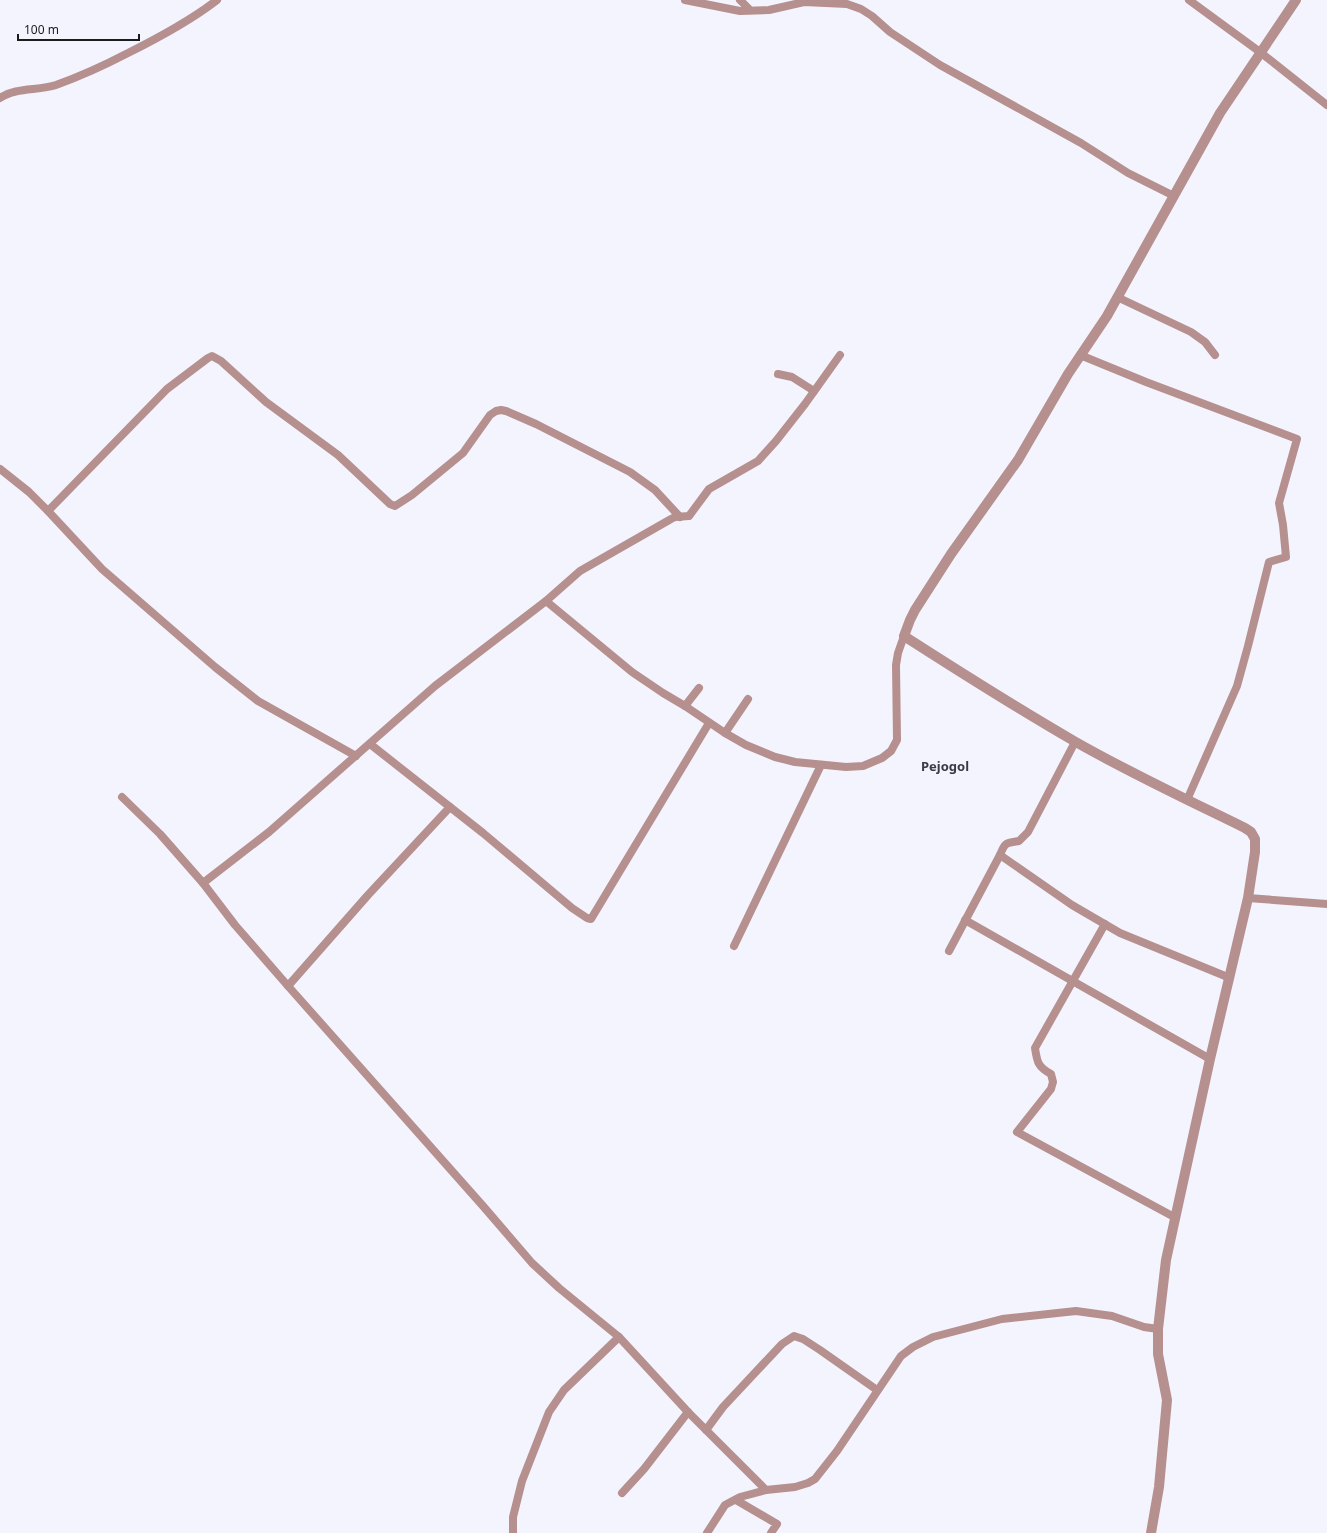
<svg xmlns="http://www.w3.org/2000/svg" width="1327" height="1533" font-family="'Noto Sans',sans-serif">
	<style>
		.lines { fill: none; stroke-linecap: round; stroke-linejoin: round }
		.minor { stroke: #b6908e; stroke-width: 8 }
		.tertiary { stroke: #b6908e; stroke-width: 10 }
		.labels { text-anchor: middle; stroke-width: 3.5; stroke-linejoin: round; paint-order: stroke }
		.quarter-label { font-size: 13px; font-weight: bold; fill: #3a3b43; stroke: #f4f4fe }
	</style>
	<rect width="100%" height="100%" fill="#f4f4fe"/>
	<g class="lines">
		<g class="minor">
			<path d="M685,0L740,11L769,10L804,2L847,4L861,9L872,16L890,32L940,65L1081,143L1128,173L1174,196"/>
			<path d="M740,0L750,10"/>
			<path d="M1189,0L1260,52L1327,105"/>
			<path d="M0,98C16,87 38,91 56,85C81,76 105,65 128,53C160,37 190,21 217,0"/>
			<path d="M1117,297L1191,332L1205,342L1215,355"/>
			<path d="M1080,355L1146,382L1297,439L1279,503L1283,525L1286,557L1269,562L1248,646L1237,686L1187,800"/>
			<path d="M778,374L792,377L814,391"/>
			<path d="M0,469L29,492L48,511L102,569L215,667L258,701L356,756"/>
			<path d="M48,511L167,389L208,358L212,356L221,361L266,402L338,455L390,504L395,506L412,495L463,453L490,415L496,411L501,410L506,411L536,424L630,472L655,490L680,517"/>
			<path d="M546,601L632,672L663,693L685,706L725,733L746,745L775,757L795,762L846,767L863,766L882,758L891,751L897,740L896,665L898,653L904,636"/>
			<path d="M685,706L699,688"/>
			<path d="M725,733L748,699"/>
			<path d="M370,744L483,833L572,908L587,918L591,919L709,723"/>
			<path d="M122,797L160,834L203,883L235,925L288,986L483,1206L532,1263L559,1288L619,1337L688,1412L766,1490"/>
			<path d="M1000,855L1072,905L1120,933L1230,978"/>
			<path d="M203,883L269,832L435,686L546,601L580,571L671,519L675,517L689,516L709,489L758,461L776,441L805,404L840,355"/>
			<path d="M1248,898L1327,904"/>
			<path d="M965,920L1210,1059"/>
			<path d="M1105,924L1035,1048C1037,1062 1038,1067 1051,1074L1053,1082L1051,1089L1017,1132L1176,1218"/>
			<path d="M734,946L821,765"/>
			<path d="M949,951L1000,855C1005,842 1006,843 1019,841L1028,832L1075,742"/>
			<path d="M288,986L368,895L450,807"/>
			<path d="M706,1430L723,1407L782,1344L794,1336L803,1339L820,1350L877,1390"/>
			<path d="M622,1493L644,1469L688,1412"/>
			<path d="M736,1500L777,1524L771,1533"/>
			<path d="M513,1533V1517L522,1481L549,1412L564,1390L619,1337"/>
			<path d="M707,1533L725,1505L740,1497L766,1490L795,1487L808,1483L815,1479L837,1451L901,1356L913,1347L933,1337L1002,1319L1076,1311L1112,1316L1144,1327L1158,1329"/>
		</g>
		<path class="tertiary" d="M1151,1533L1159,1487L1167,1400L1158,1354V1329L1166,1260L1210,1059L1248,898L1255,852V839L1251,832L1245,828C1188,800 1130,773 1074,741C1017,708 960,672 904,636L910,620L915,610L951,554L1018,460L1068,374L1107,316L1220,113L1296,0"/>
	</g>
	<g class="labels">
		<g class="quarter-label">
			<text x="945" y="771">Pejogol</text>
		</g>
	</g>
	<path d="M18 34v6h121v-6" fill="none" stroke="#1a1b1e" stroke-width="2"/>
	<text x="24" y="34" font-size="12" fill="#1a1b1e" stroke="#f4f4fe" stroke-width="3" paint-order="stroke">100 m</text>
</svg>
